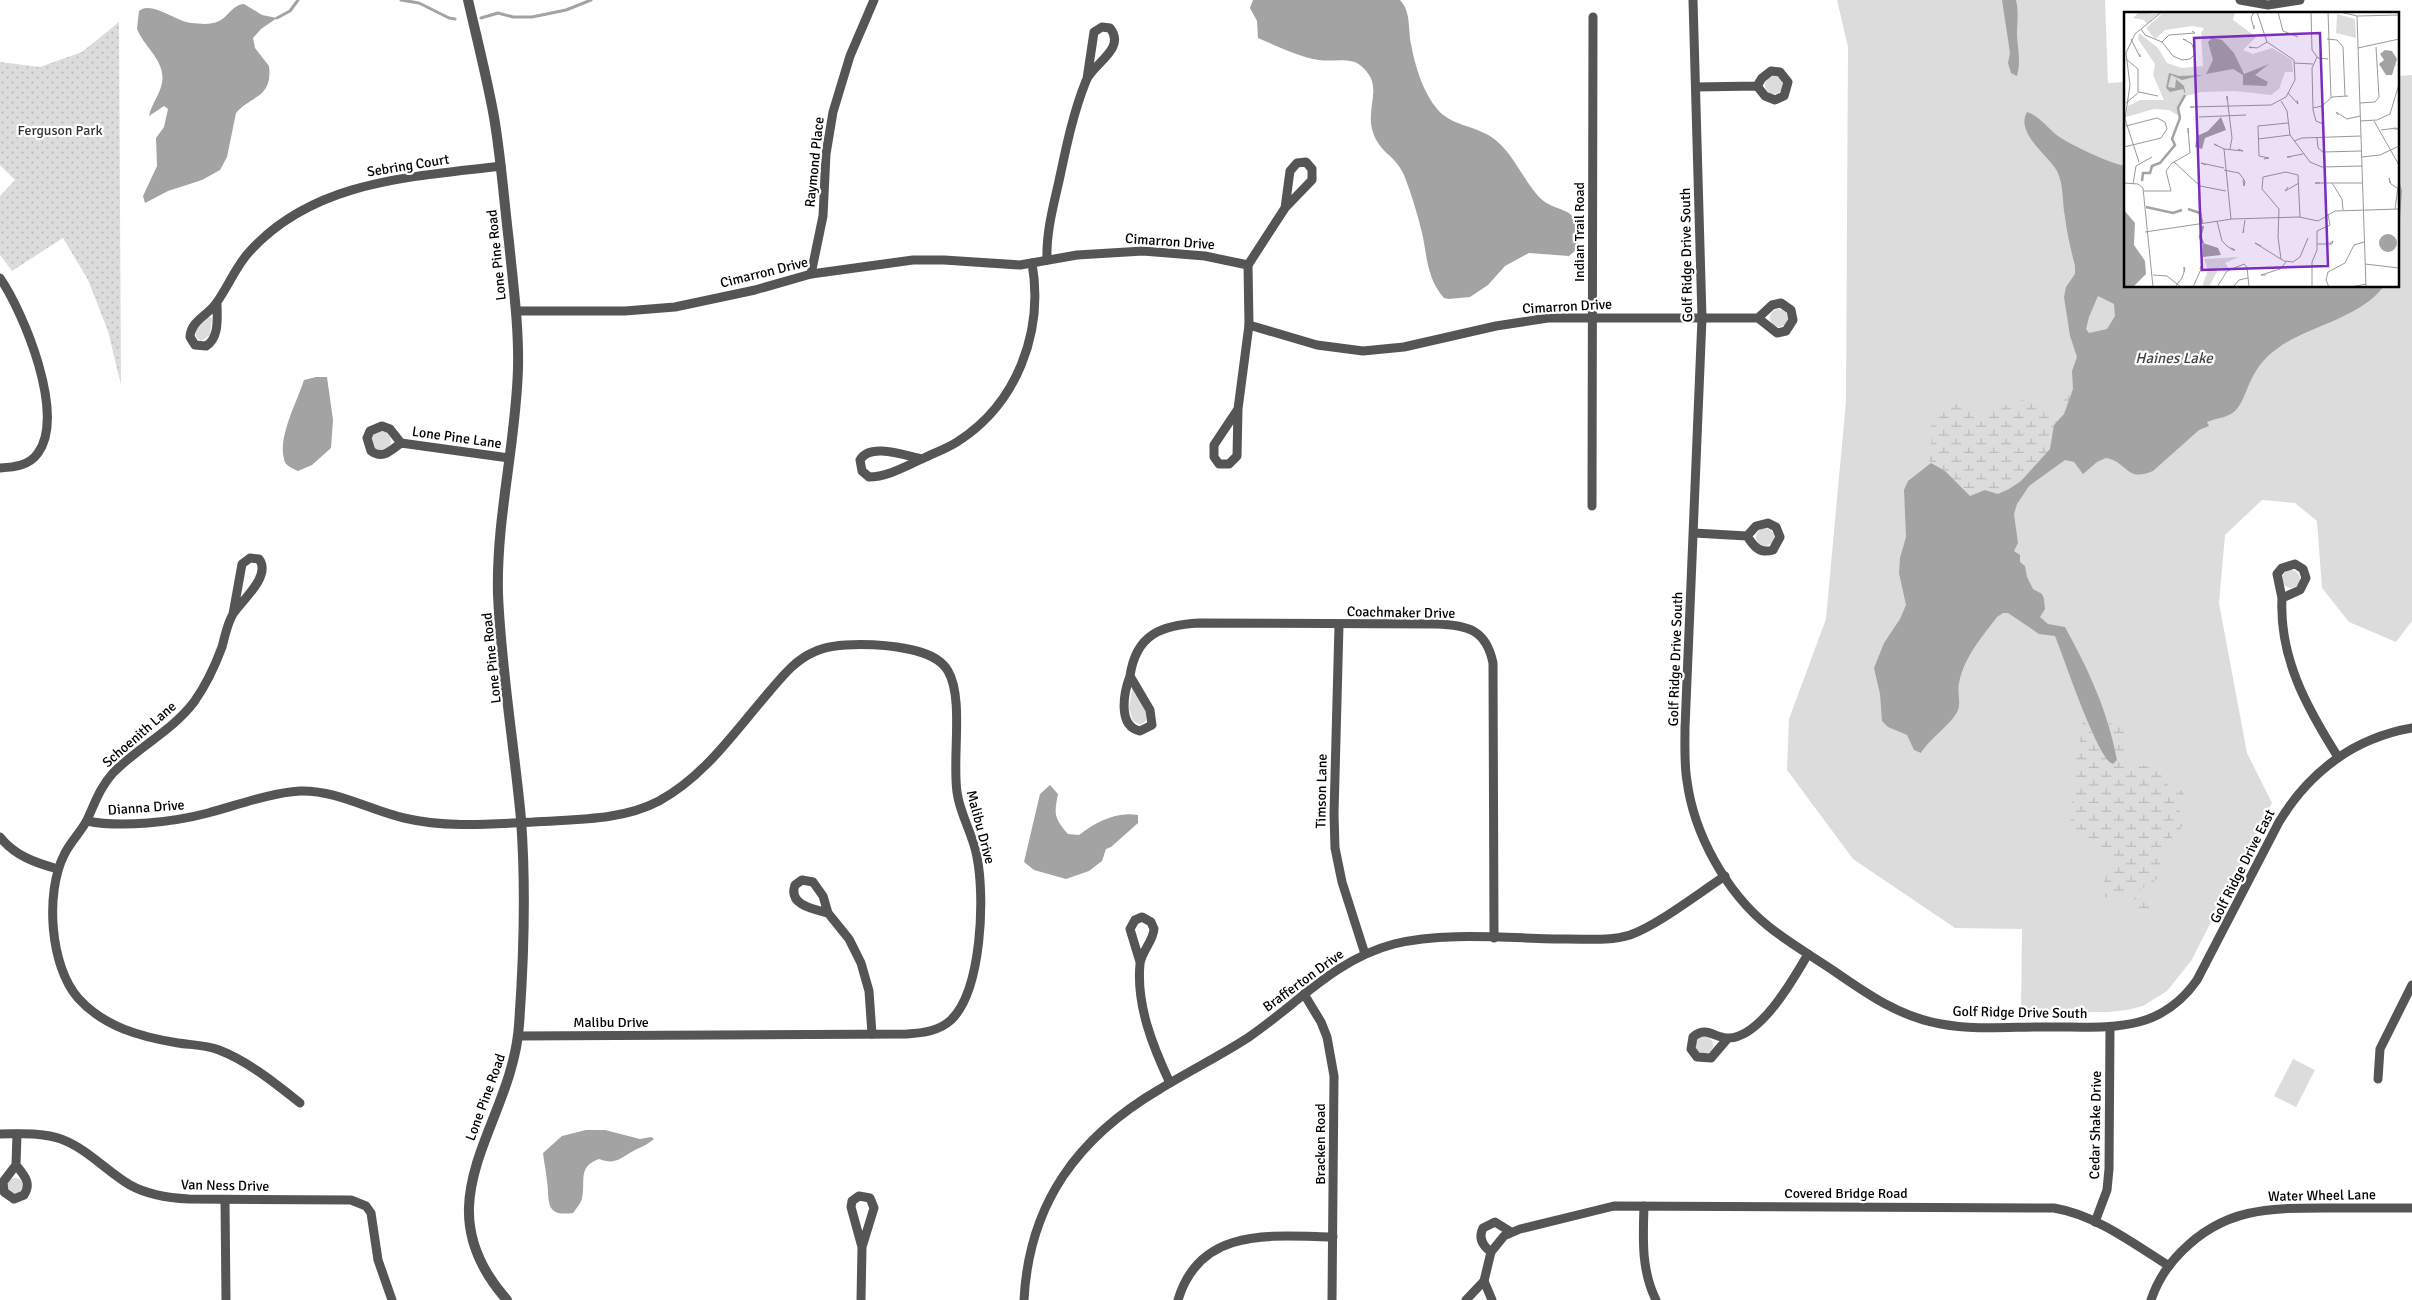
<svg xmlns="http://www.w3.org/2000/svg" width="2412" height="1300" font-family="Signika,sans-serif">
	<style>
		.grass { fill: #dcdcdc }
		.wetland { fill: url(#wetland-marsh) }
		.park { fill: url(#park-dots) }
		.water { fill: #a3a3a3; fill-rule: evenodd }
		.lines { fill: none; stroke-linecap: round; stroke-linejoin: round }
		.stream { stroke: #a3a3a3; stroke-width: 3 }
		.minor { stroke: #555; stroke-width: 9 }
		.tertiary { stroke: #555; stroke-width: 10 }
		.labels { text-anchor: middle; stroke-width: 4.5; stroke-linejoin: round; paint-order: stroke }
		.park-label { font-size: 14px; fill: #333; stroke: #fff }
		.street-label { font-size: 14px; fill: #000; stroke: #fff }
		.water-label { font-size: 15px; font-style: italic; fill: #444; stroke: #fff }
		.inset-river { fill: none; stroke: #a3a3a3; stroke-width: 2.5 }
		.inset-road { fill: none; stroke: #999; stroke-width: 1 }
		.view { fill: #7b2cbf; fill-opacity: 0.15; stroke: #7b2cbf; stroke-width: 2.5 }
		.inset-edge { fill: none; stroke: #000; stroke-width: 2.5 }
	</style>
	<defs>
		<pattern id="wetland-marsh" width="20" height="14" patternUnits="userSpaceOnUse" patternTransform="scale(1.25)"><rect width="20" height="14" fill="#dcdcdc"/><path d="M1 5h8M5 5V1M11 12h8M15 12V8" fill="none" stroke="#bbb"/></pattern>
		<pattern id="park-dots" width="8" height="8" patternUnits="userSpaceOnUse" patternTransform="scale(1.25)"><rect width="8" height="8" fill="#dcdcdc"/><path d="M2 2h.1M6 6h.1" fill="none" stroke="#bbb" stroke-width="1.8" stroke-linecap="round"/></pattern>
	</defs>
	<rect width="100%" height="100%" fill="#fff"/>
	<g class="grass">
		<path d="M1837,0H2105L2108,83L2126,82V286H2398V76L2412,75V621L2396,642L2349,622L2322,588L2317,521L2295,503L2262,500L2225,535L2219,603L2247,753L2272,803L2191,961L2167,991L2143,1006L2127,1010L2108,1012H2021L2022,929L1955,928L1853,859L1787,770L1789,719L1826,619L1846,401L1848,47Z"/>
		<circle cx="1774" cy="85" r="9"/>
		<circle cx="1779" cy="318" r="9"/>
		<path d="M209,317L212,318L210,335L201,341L196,337V330Z"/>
		<circle cx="381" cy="441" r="10"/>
		<circle cx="1765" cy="537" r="9"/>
		<circle cx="2291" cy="579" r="9"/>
		<path d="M1132,689L1147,713L1146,721L1140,725L1133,721L1129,708Z"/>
		<circle cx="1704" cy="1045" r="9"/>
		<path d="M2293,1059L2315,1070L2296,1107L2274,1096Z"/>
		<circle cx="15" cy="1186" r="8"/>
	</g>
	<g class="wetland">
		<path d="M2073,389L2064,414L2056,423L2050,449L2039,462L2009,489L1998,494L1985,490L1970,496L1945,471L1929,463C1933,449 1930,424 1933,415C1935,408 1942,405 1948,401L1977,411L1989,410L2023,400L2034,403L2059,415L2062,413L2063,401L2067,392Z"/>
		<path d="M2081,709L2103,756L2113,741L2108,719L2123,724C2128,735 2120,759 2132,765C2138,767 2145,764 2152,766C2156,768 2161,772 2166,774L2168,786L2184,792C2183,799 2180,804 2180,811C2181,816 2184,825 2180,830C2175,837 2168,838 2164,846C2153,870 2172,875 2140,889V894L2150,900L2164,903V906L2159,909L2148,908L2143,912H2138L2135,908L2134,893L2128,891L2104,898L2100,895L2107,871L2113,865L2105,850L2082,840L2070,827L2077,752L2083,727Z"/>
	</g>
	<path class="park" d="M119,22L121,385L108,331L88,280L63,238L12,271L0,255V196L15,180L0,165V62L40,67L82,52Z"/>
	<g class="water">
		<path d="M1253,0H1400C1411,11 1408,29 1411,44C1415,66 1423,93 1438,110C1451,125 1474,126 1490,136C1513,151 1522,179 1540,198C1556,213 1572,205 1580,229L1575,251L1569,256L1529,253L1505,266L1488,285L1470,297L1449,299L1444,298C1428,280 1427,259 1423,237C1418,216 1412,195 1404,175C1395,154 1378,153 1372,129C1366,105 1385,85 1360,65C1350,57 1332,62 1319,60C1299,57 1277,46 1258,38L1257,21L1250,8Z"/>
		<path d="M2002,0H2016C2019,12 2017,24 2017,36C2018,50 2021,62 2017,76L2011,73L2008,63L2010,53Z"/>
		<path d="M244,4L262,15L277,18L261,29L253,38L255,48L269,66C273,98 250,96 236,113L227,157L220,170L202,180L168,191L145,203L143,196L157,166L156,138L164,127L168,109L164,106L149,116C151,105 160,94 162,83C166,61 144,47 137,29L139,11C150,0 177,22 192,23C201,24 211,25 219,21C229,16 232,5 244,4Z"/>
		<path d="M2027,112C2040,116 2047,128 2058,136C2069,144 2113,165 2126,166V286H2384C2359,319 2310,325 2278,348C2266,356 2257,367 2251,380C2246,390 2243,403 2235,411C2228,418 2216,418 2207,422L2209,426L2199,430L2153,471C2126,483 2127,461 2106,458L2097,462L2083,474L2074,462L2065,460L2029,486L2017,504L2014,514L2018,543L2014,551L2020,555V562L2025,566L2027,577L2033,589L2042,594L2044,599L2045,609L2040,617L2048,624L2065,627C2088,669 2108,711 2117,760L2113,764C2098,761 2063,655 2055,636L2039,634L2008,613H2003L1997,617C1982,637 1964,657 1959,683C1957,691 1961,702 1958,710C1954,722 1928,740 1921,753L1914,750L1907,735L1888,727L1882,721L1880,694L1874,668L1884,643L1900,619L1906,605L1899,573L1900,558L1906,537L1904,490L1908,481L1931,463L1945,471L1970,496L1985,490L1998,494L2009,489L2021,481L2050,449L2054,425L2064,414L2073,389L2072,371L2077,357L2070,336L2064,297L2066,287L2075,274V266C2071,250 2067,234 2065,217C2062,202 2064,185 2057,171C2048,155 2015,133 2027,112ZM2098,296L2114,304L2115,316L2107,329L2089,333L2086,329L2089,317Z"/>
		<path d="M2398,176L2402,191L2398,246Z"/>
		<path d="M316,377H327L333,420L331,448L312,465L298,471C292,468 285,466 284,459C278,436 297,402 304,380Z"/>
		<path d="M1050,785L1058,794C1054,814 1054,818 1068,834L1079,835C1096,822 1116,811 1138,815V823L1111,847L1106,849L1102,861L1089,871L1066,879L1034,870L1024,862L1040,794Z"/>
		<path d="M586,1130H605L640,1139L651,1137L654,1139C647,1145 641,1147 633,1151C620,1159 614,1165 599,1159C577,1167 586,1180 582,1199C580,1204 576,1209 573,1213C544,1217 550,1201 547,1181C546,1171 544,1162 543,1153L562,1136Z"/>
	</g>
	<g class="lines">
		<g class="stream">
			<path d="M401,0L419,3L449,18L455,19"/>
			<path d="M277,18L290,11L298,0"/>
			<path d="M481,18L498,13L513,17H532L566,10L591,0"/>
		</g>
		<g class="minor">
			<path d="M1693,0L1702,318L1685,728C1685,746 1684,763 1687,781C1694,834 1726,892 1768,926C1789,943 1812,956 1834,971C1867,994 1900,1017 1941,1024C1978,1031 2017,1026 2054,1027C2111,1027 2160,1033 2197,980L2279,822C2309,772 2354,738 2412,728"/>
			<path d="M2240,0L2268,5L2300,0"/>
			<path d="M1696,87L1757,86L1765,96L1775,100L1784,96L1788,82L1780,72L1771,71L1762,78L1757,86"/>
			<path d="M1047,260C1046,233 1053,207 1059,181C1066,148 1073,113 1086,81C1092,64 1127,49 1110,28L1102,27L1094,32L1087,79"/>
			<path d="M1248,265L1285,208L1312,180V169L1306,162L1297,163L1290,171L1285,208"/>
			<path d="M811,274L823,216L826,154L833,112L850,56L874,0"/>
			<path d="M0,278C24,313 66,415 38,453C29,466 14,467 0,468"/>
			<path d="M217,302C217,316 220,338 206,346L195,345L190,337C191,320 209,315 217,302C229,285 236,266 250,251C315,180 412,177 501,166"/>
			<path d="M516,311H625L675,307L755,290L811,274L913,260H944L1020,265L1077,255L1143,251L1205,256L1248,265"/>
			<path d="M1249,325L1317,345L1363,351L1404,347L1496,326L1548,318H1758L1777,333L1786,331L1793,320L1791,310L1781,303L1772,305L1758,318"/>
			<path d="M1238,409L1237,456L1229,464H1219L1214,457V445L1238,409L1249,325L1248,265"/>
			<path d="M401,443L390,429L382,426L370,431L367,438L371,451C383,460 391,450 401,443L509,458"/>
			<path d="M922,459C906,456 870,442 860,460L862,471L869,477C887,477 906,466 922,459C934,453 946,449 957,442C1017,404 1044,332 1032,263"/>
			<path d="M1592,506L1593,17"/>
			<path d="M1694,533L1747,536C1754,547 1760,554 1773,550L1780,537L1776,527L1768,523L1756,526L1747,536"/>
			<path d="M2282,598L2277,574L2282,568L2295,564L2303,569L2306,578L2300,590L2282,598C2279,658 2307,708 2338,757"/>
			<path d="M233,614L242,564L250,558L259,559C272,576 241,601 233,614C227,624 225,636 222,647C215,666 206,685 194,702C172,731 138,747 113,773C100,787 95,803 87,820C81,832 70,842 64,855C45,893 50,966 78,998C104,1027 141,1037 178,1043C192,1045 206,1045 219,1050C248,1061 276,1084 300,1103"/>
			<path d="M1339,625L1334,814L1335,848L1342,882L1365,954"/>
			<path d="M1130,676C1124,692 1117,726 1140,731L1152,725L1150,710L1130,676C1136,634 1162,625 1199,623L1436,624C1467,625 1486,629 1493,663L1494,938"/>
			<path d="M87,821C121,828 174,822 208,813C238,805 269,793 300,791C337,790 369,810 404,818C446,828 491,824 533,822C575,819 621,821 659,801C705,776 735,731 769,692C782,677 795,660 814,652C836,641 884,644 908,649C923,652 940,657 948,671C964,698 952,759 957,792C960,815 973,834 977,857C985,897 982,990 951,1020C939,1031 923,1033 907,1034L518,1036"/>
			<path d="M0,837C15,856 36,863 58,869"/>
			<path d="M828,913C813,909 788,905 795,885L802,880L813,882L823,896L828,913L849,939L861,963L869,991L872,1034"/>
			<path d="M1140,962L1130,929L1135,920L1142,917L1151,922L1154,929C1153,942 1141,952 1140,964C1136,1005 1153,1047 1170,1083"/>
			<path d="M1304,994L1321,1022L1327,1037L1334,1076L1332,1300"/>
			<path d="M1728,1038L1711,1058L1697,1057L1691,1049L1693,1037C1707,1025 1715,1039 1729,1038C1761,1037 1794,978 1808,954"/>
			<path d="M2378,1079L2380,1049L2412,985"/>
			<path d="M0,1134C19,1134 42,1132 61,1139C88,1149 106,1171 130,1185C148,1195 169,1198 189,1199L351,1200L366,1206L371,1213L378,1260L392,1300"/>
			<path d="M16,1165C24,1175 32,1183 24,1195L14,1199L4,1192L3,1182L16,1165L17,1134"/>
			<path d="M225,1200L226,1300"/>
			<path d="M1644,1206C1643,1238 1641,1270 1656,1300"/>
			<path d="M2095,1222L2107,1190L2109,1169L2110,1027"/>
			<path d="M1491,1252C1483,1246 1478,1238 1483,1228L1495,1222L1511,1232"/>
			<path d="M1484,1281L1492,1300"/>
			<path d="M861,1300L862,1247L851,1207L852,1201L859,1196L870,1198L874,1208L862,1247"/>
			<path d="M1024,1300C1029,1203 1078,1137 1160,1089C1189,1071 1220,1056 1249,1037C1297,1004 1336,959 1394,944C1446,931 1515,939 1568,939C1589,939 1611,941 1630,935C1658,925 1699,893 1725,876"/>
			<path d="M1178,1300C1200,1226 1272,1236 1333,1237"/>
			<path d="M1466,1300L1484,1281L1491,1252L1504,1236L1520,1229L1614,1206L2054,1208C2096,1215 2134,1244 2169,1266"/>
			<path d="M2151,1300C2157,1282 2168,1265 2181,1252C2224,1208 2268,1208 2325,1208C2354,1208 2383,1208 2412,1208"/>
		</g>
		<path class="tertiary" d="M468,0C477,39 487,78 494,117C501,158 504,201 509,242C513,284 519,326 518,368C516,444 496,518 498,594C501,669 514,744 521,819C526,887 524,957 519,1025C512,1127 418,1200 507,1300"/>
	</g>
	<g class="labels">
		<g class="park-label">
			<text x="60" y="135">Ferguson Park</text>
		</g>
		<g class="street-label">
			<text transform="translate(814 162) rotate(-84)" y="5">Raymond Place</text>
			<text transform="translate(408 165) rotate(-9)" y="5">Sebring Court</text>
			<text transform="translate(1579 232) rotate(-90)" y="5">Indian Trail Road</text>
			<text transform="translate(1170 241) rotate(4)" y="5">Cimarron Drive</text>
			<text transform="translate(496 255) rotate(-96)" y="5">Lone Pine Road</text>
			<text transform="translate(1686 255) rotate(-91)" y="5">Golf Ridge Drive South</text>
			<text transform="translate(764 272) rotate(-14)" y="5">Cimarron Drive</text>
			<text transform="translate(1567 306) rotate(-3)" y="5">Cimarron Drive</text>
			<text transform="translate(457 437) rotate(8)" y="5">Lone Pine Lane</text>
			<text transform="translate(1401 612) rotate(1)" y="5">Coachmaker Drive</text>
			<text transform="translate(491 658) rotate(-96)" y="5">Lone Pine Road</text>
			<text transform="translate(1675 659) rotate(-88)" y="5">Golf Ridge Drive South</text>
			<text transform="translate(139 734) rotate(-41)" y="5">Schoenith Lane</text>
			<text transform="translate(1321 791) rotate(-89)" y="5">Timson Lane</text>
			<text transform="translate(146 807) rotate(-4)" y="5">Dianna Drive</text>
			<text transform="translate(981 827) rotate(75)" y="5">Malibu Drive</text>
			<text transform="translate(2242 866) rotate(-63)" y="5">Golf Ridge Drive East</text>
			<text transform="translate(1303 980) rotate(-36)" y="5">Brafferton Drive</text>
			<text transform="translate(2020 1012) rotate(1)" y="5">Golf Ridge Drive South</text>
			<text x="611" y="1027">Malibu Drive</text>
			<text transform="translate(485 1097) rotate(-70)" y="5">Lone Pine Road</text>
			<text transform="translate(2095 1125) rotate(-89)" y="5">Cedar Shake Drive</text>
			<text transform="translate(1320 1144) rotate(-90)" y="5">Bracken Road</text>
			<text transform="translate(225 1185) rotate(1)" y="5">Van Ness Drive</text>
			<text x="1846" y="1198">Covered Bridge Road</text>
			<text transform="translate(2322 1195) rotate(-1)" y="5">Water Wheel Lane</text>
		</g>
		<g class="water-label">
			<text x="2174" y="363">Haines Lake</text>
		</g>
	</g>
	<g transform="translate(2124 12)">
		<rect width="275" height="275" fill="#fff"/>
		<path d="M40,0H111L109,8L132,25L119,38L129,42L148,36L168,48L169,60H161L155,77L147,83L111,79L77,80L62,84L55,96V104L45,98L30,97L2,105L4,94L16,88H40L29,63L31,52L14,27L15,21L34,36L43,51L58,56L79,54L77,21L80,16L68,14L41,18L31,27L22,16Z" fill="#dcdcdc"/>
		<path d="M15,0L31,2L37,0L23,12L20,8L9,6Z" fill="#dcdcdc"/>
		<path d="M213,2L231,7L232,26L212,21ZM115,245L101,251L104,256L100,260L95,256L85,275H78L84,258L80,247Z" fill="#dcdcdc"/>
		<path d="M88,26L98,28L110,41L120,62L145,52L131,63L144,70L142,74L119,73V63L109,57L82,62L89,48L84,30ZM261,38L268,39L273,47L268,63H262L255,52L260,48L256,42ZM45,61L55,64L79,63L58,68L47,63L44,75L51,76L52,67L60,74L61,79V82L59,77L46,80L42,76ZM97,105L102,118L81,126L78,137L71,135L73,124L84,119ZM0,198L11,211L10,233L21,249L22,262L9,275H0ZM255 231a9 9 0 1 1 18 0a9 9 0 1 1-18 0ZM79,231L94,236L97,243L79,245Z" fill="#a3a3a3"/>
		<path class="inset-river" d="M18,169L19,161H26L28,154L36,151L51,133L48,127L56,106L54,96L61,83M22,195L49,201L58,198M64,197L76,201L78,211M79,214L76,225L79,231"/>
		<path class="inset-road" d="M130,0L127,6L130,17V13M154,0L159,19L174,25M187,0L188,38L194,46L204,47M204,0L207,86M216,0L233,4L275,3M233,4L242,275M17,17L21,23L38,30L49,44L58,48L66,47L71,42L68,32L59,27L62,28M7,27L16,45V42M203,27L213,28L219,35L221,84M38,30L45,23L71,21L68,19M128,36L125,35L133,36L143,30M234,36L275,27M193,45L188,56L189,98L192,109L199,112L200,111H197M2,47L14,57V80M170,51L189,52M164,81L174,92L173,88M103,88V84L108,126L106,137M157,89L163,99L166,123L186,150L198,155L238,154M2,91L15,80L34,84M236,91L251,90L255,85L252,35M70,95H66L147,93L162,85L171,68L170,48L143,30L133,0M189,96L198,94L208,85L224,84M214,103L212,100L223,107L236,104M75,105L122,103M236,109L253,108L266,102L275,72M250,109L275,153M257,118L272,116L274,117H270M193,126L194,136L199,140L237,139M134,127L166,123M170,129L178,126L237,124M94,134L90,132L100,137M0,135L37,126L43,117L41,110L33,106L2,114M100,137L107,207M100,137L119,139L114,137M167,145H163L179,142M238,145L256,143L275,134M140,147L145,146L135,144L134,114L164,111M15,150L1,107L6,73L2,41L11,22L38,0M50,150L76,174L102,179M82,153L77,151L100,156M100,158L115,161L118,165L119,166L121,170L120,174L119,168M0,171L14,172L19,176L29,275M196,171H191H239M208,171L218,187L219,198M266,171L265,166L267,172L273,176M9,172L12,154L28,145M164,175L161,179L175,171M20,179H47L42,159L48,151L66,141L64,116V121M271,197L275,168M93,209L98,229L103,234L109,238H111L107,236M120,218L119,221L121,208M21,220L108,207L175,205L194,209L211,199L275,197M193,232H208L209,229L205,232M137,234L131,231L160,249L169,250L176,245L184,226M157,247L154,225L155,197L138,177L139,165L162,160L174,163L176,205M241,252L275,256M29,263L43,264L57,275M142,263H137L156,257L162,250M51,275L58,266L61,257L60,255V260M69,275L78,255L77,254L76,257M93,275L103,259L120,252L123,255L125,275M109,275L115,268L124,266M188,275V250L193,238V219L206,213L204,202M205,275L202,268L204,260L221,251L230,233L240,230M227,275L242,272"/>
		<path class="view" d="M196,21L204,254L78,258L70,26Z"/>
		<rect width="275" height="275" class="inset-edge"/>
	</g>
</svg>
